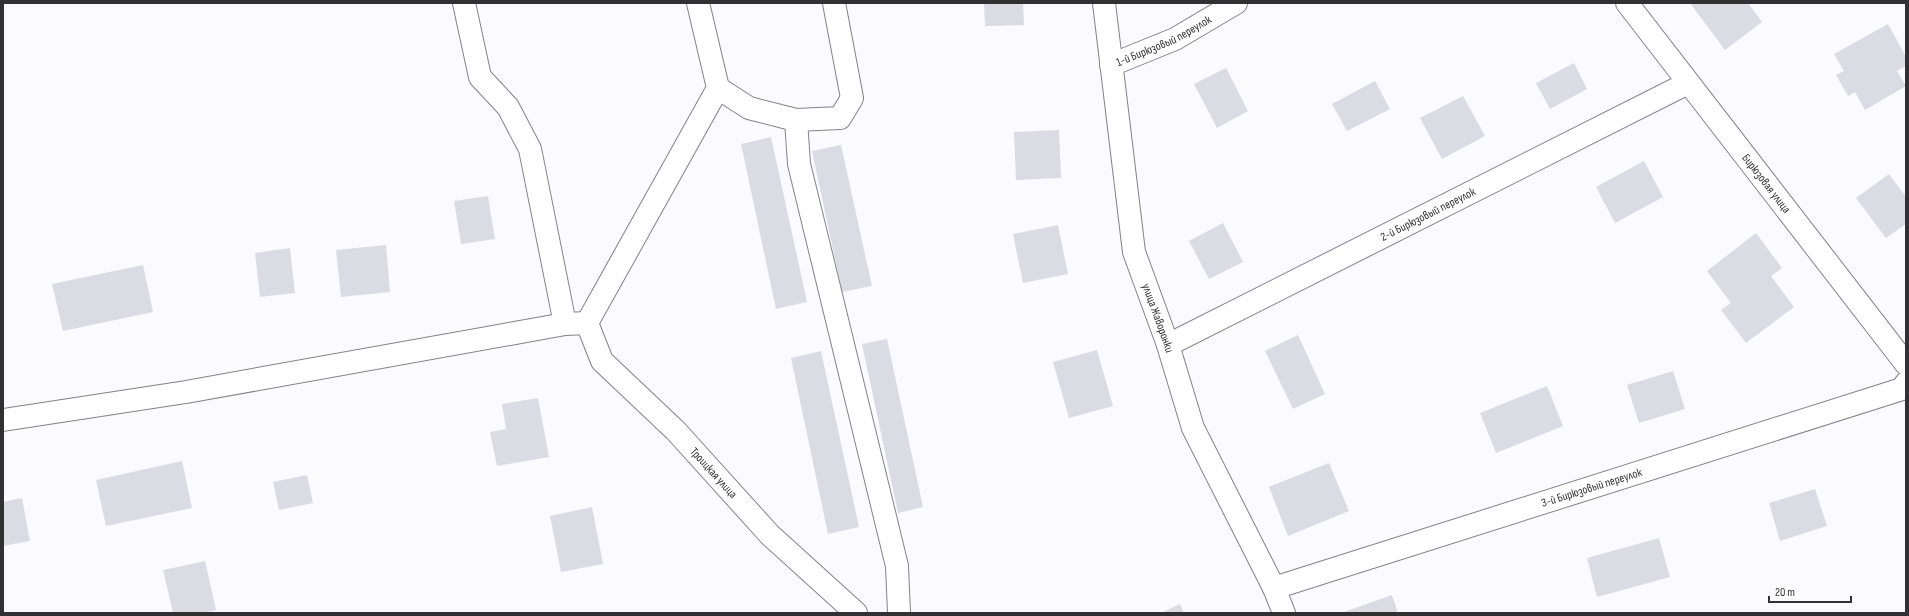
<svg xmlns="http://www.w3.org/2000/svg" width="1909" height="616" font-family="'Sofia Sans Condensed',sans-serif">
	<style>
		.building { fill: #dbdbe3 }
		.lines { fill: none; stroke-linecap: round; stroke-linejoin: round }
		.minor-casing { stroke: #828389; stroke-width: 24 }
		.minor { stroke: #fff; stroke-width: 22 }
		.labels { text-anchor: middle; stroke-width: 3; stroke-linejoin: round; paint-order: stroke }
		.street-label { font-size: 12px; fill: #313134; stroke: #fff }
	</style>
	<rect width="100%" height="100%" fill="#fafaff"/>
	<g class="building">
		<path d="M984,3H1023L1024,25L985,26Z"/>
		<path d="M1690,3H1748L1762,22L1725,50Z"/>
		<path d="M1888,24L1906,57V66L1897,71L1906,86L1865,110L1855,92L1848,96L1836,75L1844,71L1834,54Z"/>
		<path d="M1574,63L1587,89L1550,109L1536,83Z"/>
		<path d="M1226,68L1248,111L1217,128L1194,84Z"/>
		<path d="M1375,81L1390,109L1347,131L1332,104Z"/>
		<path d="M1463,96L1485,136L1442,159L1420,118Z"/>
		<path d="M1059,130L1061,178L1016,180L1014,132Z"/>
		<path d="M771,137L807,302L776,309L741,144Z"/>
		<path d="M841,145L872,286L842,292L812,151Z"/>
		<path d="M1644,161L1663,197L1615,223L1596,187Z"/>
		<path d="M1889,174L1906,197V224L1886,238L1856,198Z"/>
		<path d="M488,196L495,239L461,244L454,201Z"/>
		<path d="M1223,223L1243,262L1209,279L1189,241Z"/>
		<path d="M1058,225L1068,274L1023,283L1013,234Z"/>
		<path d="M1756,233L1782,268L1771,276L1794,307L1746,343L1721,310L1731,303L1707,271Z"/>
		<path d="M386,245L390,292L341,297L336,250Z"/>
		<path d="M290,248L295,293L260,297L255,253Z"/>
		<path d="M143,265L153,312L63,331L52,284Z"/>
		<path d="M1298,335L1325,394L1293,409L1265,351Z"/>
		<path d="M887,339L923,507L898,513L862,344Z"/>
		<path d="M1097,350L1113,406L1069,418L1053,362Z"/>
		<path d="M821,351L859,527L828,534L791,358Z"/>
		<path d="M1673,371L1685,409L1639,423L1627,385Z"/>
		<path d="M1547,386L1563,426L1496,453L1480,413Z"/>
		<path d="M538,398L549,457L497,466L490,432L506,429L502,404Z"/>
		<path d="M182,461L192,508L106,526L96,480Z"/>
		<path d="M1329,463L1349,511L1288,536L1269,487Z"/>
		<path d="M307,475L313,503L279,510L273,482Z"/>
		<path d="M1815,489L1827,526L1780,541L1769,503Z"/>
		<path d="M22,498L30,541L3,546V502Z"/>
		<path d="M592,507L603,564L561,572L550,516Z"/>
		<path d="M1659,538L1670,577L1597,597L1587,558Z"/>
		<path d="M205,561L216,610L203,613H173L163,570Z"/>
		<path d="M1392,595L1398,613H1341Z"/>
		<path d="M1180,604L1184,613H1161Z"/>
	</g>
	<g class="lines">
		<g class="minor-casing">
			<g id="minor">
				<path d="M464,3L480,77L508,107L530,149L565,324"/>
				<path id="s1" d="M1104,3L1134,252L1168,345L1193,428L1274,588L1284,613"/>
				<path id="s2" d="M1627,3L1906,364"/>
				<path id="s3" d="M1111,65L1175,39L1236,3"/>
				<path d="M718,88L749,108L796,120L840,118L852,98L834,3"/>
				<path d="M796,120L799,164L897,566L899,613"/>
				<path id="s4" d="M587,323L602,361L676,431L770,535L856,613"/>
				<path d="M587,323L718,88L698,3"/>
				<path id="s5" d="M1168,345L1688,83"/>
				<path d="M3,420L186,392L565,324L587,323"/>
				<path id="s6" d="M1274,588L1902,389L1906,383"/>
			</g>
		</g>
		<use href="#minor" class="minor"/>
	</g>
	<g class="labels">
		<g class="street-label">
			<text dy="4" stroke="none"><textPath href="#s3" startOffset="58">1-й Бирюзовый переулок</textPath></text>
			<text dy="4" stroke="none"><textPath href="#s2" startOffset="228">Бирюзовая улица</textPath></text>
			<text dy="4" stroke="none"><textPath href="#s5" startOffset="291">2-й Бирюзовый переулок</textPath></text>
			<text dy="4" stroke="none"><textPath href="#s1" startOffset="321">улица Жаворонки</textPath></text>
			<text dy="4" stroke="none"><textPath href="#s4" startOffset="199">Троицкая улица</textPath></text>
			<text dy="4" stroke="none"><textPath href="#s6" startOffset="333">3-й Бирюзовый переулок</textPath></text>
		</g>
	</g>
	<rect width="1909" height="616" fill="none" stroke="#313134" stroke-width="8"/>
	<path d="M1769 596v6h82v-6" fill="none" stroke="#313134" stroke-width="2"/>
	<text x="1775" y="596" font-size="12" fill="#313134" stroke="#ffffff" stroke-width="3" paint-order="stroke">20 m</text>
</svg>
